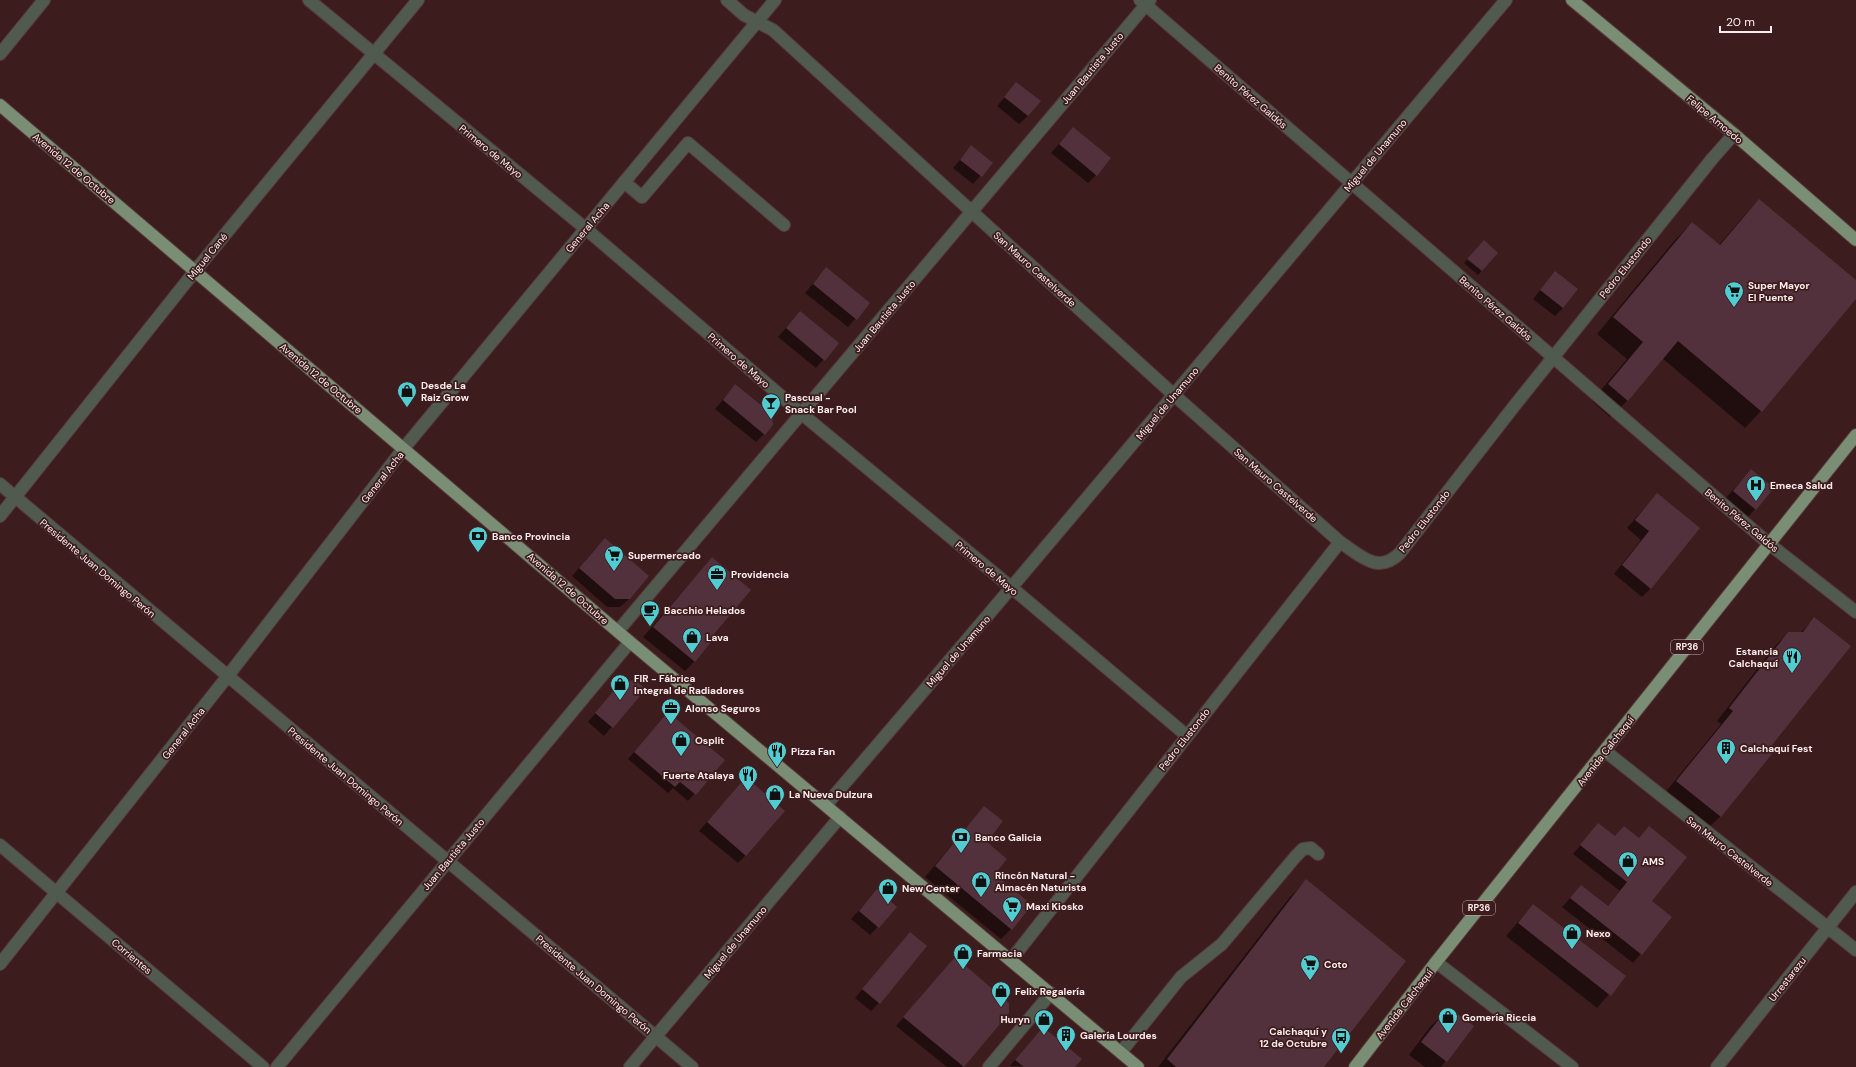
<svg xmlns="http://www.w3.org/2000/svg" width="1856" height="1067" font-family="'DM Sans',sans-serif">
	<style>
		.shadow { fill: #0007 }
		.building { fill: #52313c }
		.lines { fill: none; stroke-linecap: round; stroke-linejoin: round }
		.minor-casing { stroke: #57393a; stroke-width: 14 }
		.major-casing { stroke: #57393a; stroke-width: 14 }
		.minor { stroke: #515a4e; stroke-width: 12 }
		.major { stroke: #7a8d75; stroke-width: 12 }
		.labels { text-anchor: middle; stroke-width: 3.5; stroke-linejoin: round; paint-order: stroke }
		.shield { fill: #3c1c1d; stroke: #c4aeae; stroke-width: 1 }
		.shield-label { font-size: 9px; font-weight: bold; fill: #ffecec }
		.street-label { font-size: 10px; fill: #ffecec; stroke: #3c1c1d }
		.poi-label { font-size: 10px; font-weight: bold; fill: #ffecec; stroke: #3c1c1d; text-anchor: start }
	</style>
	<rect width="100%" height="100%" fill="#3c1c1d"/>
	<g class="shadow">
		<path d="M1017,83L1028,116L1019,124L997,106Z"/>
		<path d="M1073,128L1096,175L1088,183L1051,153Z"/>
		<path d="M971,147L991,163L973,184L953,168Z"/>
		<path d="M1759,200L1856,281V297L1761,411L1745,428L1662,358L1627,401L1610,417L1592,401L1627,359L1597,334L1675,240L1692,223L1719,245L1743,217Z"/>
		<path d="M1480,245L1497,253L1478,275L1464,263Z"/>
		<path d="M826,268L869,303L848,327L805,293Z"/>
		<path d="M1555,272L1563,308L1555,316L1533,299Z"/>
		<path d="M800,312L838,343L816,368L778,337Z"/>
		<path d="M735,386L764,434L756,442L715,409Z"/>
		<path d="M1751,470L1773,489L1747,518L1725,499Z"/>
		<path d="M1657,494L1651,588L1642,597L1614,574L1641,540L1627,528Z"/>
		<path d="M597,547L629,599L620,607H607L572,576Z"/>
		<path d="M712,558L695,661L685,671L643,637Z"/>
		<path d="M1814,619L1770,745L1775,749L1720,817L1707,829L1664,794L1721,724L1717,721L1775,646L1788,633H1800Z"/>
		<path d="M621,683L644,689L604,736L588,722Z"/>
		<path d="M668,713L724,760L688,801L673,788L668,793L628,759Z"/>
		<path d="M746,778V855L738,863L699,831Z"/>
		<path d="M984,807L985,842L993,874L1011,929L1001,939L925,877Z"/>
		<path d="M1598,824L1615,837L1638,839L1649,827L1651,902L1671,918L1633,963L1562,907L1581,886L1607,907L1620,891L1573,854Z"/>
		<path d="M1306,881L1322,1067H1158L1290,897Z"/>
		<path d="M877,891L896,907L870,935L851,919Z"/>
		<path d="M1533,905L1625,976L1597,1008L1506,936Z"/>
		<path d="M910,933L879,1003L871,1011L855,998Z"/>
		<path d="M955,958L1008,1012L962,1067H947L896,1026Z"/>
		<path d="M1443,1014L1446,1061L1441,1067H1425L1409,1055L1430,1027Z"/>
		<path d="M1037,1034L1074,1067L1010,1066Z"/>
	</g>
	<g class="building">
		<path d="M1016,82L1041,101L1028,116L1004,97Z"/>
		<path d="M1073,127L1111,158L1097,176L1059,144Z"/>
		<path d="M971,145L993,163L982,177L960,160Z"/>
		<path d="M1759,199L1856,280V299L1762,412L1678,341L1628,401L1608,384L1643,342L1613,317L1692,222L1720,245Z"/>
		<path d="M1484,240L1498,253L1482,271L1467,259Z"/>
		<path d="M826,267L870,303L857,320L813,284Z"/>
		<path d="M1555,271L1578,289L1563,308L1540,290Z"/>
		<path d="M800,311L839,343L825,361L786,328Z"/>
		<path d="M735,384L772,414L773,425L765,435L723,400Z"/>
		<path d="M1751,469L1774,488L1756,510L1733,491Z"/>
		<path d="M1657,493L1700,528L1651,589L1622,565L1649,531L1635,520Z"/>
		<path d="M605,538L649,576L630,599H615L579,568Z"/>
		<path d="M712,557L751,590L714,634L716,636L695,662L653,627Z"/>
		<path d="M1814,617L1851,646L1772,745L1776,749L1721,817L1676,781L1733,711L1729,708L1788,632H1803Z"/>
		<path d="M635,680L646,689L613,728L595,713L621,682Z"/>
		<path d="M668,712L725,760L696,795L680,782L675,787L634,752Z"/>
		<path d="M746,777L785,811L746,856L707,822Z"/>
		<path d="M984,806L1003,821L987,842L1007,859L995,874L1032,905L1012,930L935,866Z"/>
		<path d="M1598,823L1615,836L1624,826L1639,838L1649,826L1687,857L1652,901L1672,917L1642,955L1570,898L1581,885L1608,906L1627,882L1580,845Z"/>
		<path d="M1306,879L1406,961L1324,1067H1176L1167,1059Z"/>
		<path d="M877,889L897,907L879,928L859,911Z"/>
		<path d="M1533,904L1626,976L1611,996L1518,923Z"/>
		<path d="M910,932L927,946L880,1004L862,989Z"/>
		<path d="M955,957L1009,1003V1013L964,1067L903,1017Z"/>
		<path d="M1455,1012L1474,1026L1447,1062L1421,1042L1443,1014Z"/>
		<path d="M1043,1027L1082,1059L1075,1067H1024L1015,1060Z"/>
	</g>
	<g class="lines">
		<g class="minor-casing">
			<g id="minor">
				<path d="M309,0L586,229L802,414L1012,588L1186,735"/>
				<path d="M727,0L744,15L773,30L971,211L1174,395L1340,542C1361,556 1378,575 1400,553L1515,405L1712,159L1734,134"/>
				<path d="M1140,0L1768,543L1856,612"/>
				<path d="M0,54L44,0"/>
				<path d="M624,182L642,197L688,143L784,225"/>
				<path d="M0,484L692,1067"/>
				<path d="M0,516L195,271L418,0"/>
				<path d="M618,631L1150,0"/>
				<path d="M1605,751L1856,950"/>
				<path d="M826,805C1055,539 1279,268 1506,0"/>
				<path d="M0,845L263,1067"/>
				<path d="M1011,960L1340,542"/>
				<path d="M1436,962L1572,1067"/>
				<path d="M0,964L227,677L404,448L775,0"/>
				<path d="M1121,1052L1181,977L1222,944L1296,856L1303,849L1311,848L1318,854"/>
				<path d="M277,1067L630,642"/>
				<path d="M630,1067L840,817"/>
				<path d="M989,1067L1051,993"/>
				<path d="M1717,1067L1856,892"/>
			</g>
		</g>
		<g class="major-casing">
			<g id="major">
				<path d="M1572,0L1734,134L1856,240"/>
				<path d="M0,105L630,642L1138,1067"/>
				<path d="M1355,1067L1436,962L1856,435"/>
			</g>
		</g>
		<use href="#minor" class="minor"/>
		<use href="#major" class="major"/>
	</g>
	<defs>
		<g id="supermarket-pin" transform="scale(1)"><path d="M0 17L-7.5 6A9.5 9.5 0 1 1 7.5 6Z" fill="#51ccd1" stroke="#3c1c1d"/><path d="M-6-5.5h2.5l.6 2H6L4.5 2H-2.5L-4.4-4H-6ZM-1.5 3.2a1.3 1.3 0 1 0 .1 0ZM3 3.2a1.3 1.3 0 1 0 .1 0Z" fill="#111"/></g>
		<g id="shop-pin" transform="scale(1)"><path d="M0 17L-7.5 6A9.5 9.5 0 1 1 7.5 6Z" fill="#51ccd1" stroke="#3c1c1d"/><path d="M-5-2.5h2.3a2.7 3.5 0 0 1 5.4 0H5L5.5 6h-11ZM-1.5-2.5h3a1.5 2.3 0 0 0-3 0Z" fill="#111"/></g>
		<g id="bar-pin" transform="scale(1)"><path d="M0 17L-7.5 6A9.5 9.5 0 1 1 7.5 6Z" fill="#51ccd1" stroke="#3c1c1d"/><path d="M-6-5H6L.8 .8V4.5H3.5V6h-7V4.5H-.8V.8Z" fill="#111"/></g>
		<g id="hospital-pin" transform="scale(1)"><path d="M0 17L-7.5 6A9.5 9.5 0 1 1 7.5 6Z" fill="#51ccd1" stroke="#3c1c1d"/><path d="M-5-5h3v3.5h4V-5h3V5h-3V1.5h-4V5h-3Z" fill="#111"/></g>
		<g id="bank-pin" transform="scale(1)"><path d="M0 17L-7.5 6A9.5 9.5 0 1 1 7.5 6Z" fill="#51ccd1" stroke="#3c1c1d"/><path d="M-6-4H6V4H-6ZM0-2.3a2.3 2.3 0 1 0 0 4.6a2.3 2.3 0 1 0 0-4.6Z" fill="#111"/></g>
		<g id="office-pin" transform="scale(1)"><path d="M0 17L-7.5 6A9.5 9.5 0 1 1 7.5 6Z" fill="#51ccd1" stroke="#3c1c1d"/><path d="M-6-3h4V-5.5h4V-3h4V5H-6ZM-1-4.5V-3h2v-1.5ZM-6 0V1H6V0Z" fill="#111"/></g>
		<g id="cafe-pin" transform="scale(1)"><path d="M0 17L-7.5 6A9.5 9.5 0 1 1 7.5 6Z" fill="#51ccd1" stroke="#3c1c1d"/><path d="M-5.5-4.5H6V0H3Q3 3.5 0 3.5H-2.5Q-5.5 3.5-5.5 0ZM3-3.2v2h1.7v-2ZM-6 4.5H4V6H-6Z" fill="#111"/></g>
		<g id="restaurant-pin" transform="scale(1)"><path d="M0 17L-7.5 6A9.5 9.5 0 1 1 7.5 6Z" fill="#51ccd1" stroke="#3c1c1d"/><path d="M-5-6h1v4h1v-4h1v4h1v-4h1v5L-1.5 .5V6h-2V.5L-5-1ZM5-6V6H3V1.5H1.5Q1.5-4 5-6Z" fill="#111"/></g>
		<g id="building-pin" transform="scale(1)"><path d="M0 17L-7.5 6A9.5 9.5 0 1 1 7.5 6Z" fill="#51ccd1" stroke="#3c1c1d"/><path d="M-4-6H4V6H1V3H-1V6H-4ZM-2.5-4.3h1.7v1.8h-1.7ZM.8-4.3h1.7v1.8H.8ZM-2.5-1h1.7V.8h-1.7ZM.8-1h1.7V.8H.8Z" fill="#111"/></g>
		<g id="bus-pin" transform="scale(1)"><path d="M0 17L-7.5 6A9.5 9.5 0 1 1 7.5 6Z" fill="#51ccd1" stroke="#3c1c1d"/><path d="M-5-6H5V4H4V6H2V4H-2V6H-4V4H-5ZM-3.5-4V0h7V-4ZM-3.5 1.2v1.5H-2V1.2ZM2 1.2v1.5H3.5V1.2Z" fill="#111"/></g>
	</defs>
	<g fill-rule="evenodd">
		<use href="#supermarket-pin" x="1734" y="291"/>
		<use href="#shop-pin" x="407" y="391"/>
		<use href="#bar-pin" x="771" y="403"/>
		<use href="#hospital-pin" x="1756" y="485"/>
		<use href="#bank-pin" x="478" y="536"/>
		<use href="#supermarket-pin" x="614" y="555"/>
		<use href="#office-pin" x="717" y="574"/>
		<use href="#cafe-pin" x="650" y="610"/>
		<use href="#shop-pin" x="692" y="637"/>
		<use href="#restaurant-pin" x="1792" y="657"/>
		<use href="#shop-pin" x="620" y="684"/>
		<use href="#office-pin" x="671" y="708"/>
		<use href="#shop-pin" x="681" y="740"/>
		<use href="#building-pin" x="1726" y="748"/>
		<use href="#restaurant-pin" x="777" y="751"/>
		<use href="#restaurant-pin" x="748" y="775"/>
		<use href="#shop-pin" x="775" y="794"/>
		<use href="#bank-pin" x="961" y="837"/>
		<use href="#shop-pin" x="1628" y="861"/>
		<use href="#shop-pin" x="981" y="881"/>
		<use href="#shop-pin" x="888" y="888"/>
		<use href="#supermarket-pin" x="1012" y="906"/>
		<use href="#shop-pin" x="1572" y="933"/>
		<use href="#shop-pin" x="963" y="953"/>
		<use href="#supermarket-pin" x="1310" y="964"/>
		<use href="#shop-pin" x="1001" y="991"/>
		<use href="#shop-pin" x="1448" y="1017"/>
		<use href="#shop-pin" x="1044" y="1019"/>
		<use href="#building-pin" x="1066" y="1035"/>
		<use href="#bus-pin" x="1341" y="1037"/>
	</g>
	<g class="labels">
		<g class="shield">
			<rect x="1671" y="640" width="32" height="14" rx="3"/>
			<rect x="1463" y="901" width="32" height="14" rx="3"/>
		</g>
		<g class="shield-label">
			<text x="1687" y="650">RP36</text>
			<text x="1479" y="911">RP36</text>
		</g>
		<g class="street-label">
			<text transform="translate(1092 68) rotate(-50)" y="4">Juan Bautista Justo</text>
			<text transform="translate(1251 96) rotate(41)" y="4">Benito Pérez Galdós</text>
			<text transform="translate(1715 119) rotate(40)" y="4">Felipe Amoedo</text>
			<text transform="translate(491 151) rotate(39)" y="4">Primero de Mayo</text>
			<text transform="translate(1375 155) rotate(-50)" y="4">Miguel de Unamuno</text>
			<text transform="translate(74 168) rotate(40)" y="4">Avenida 12 de Octubre</text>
			<text transform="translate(587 227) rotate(-50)" y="4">General Acha</text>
			<text transform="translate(207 256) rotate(-51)" y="4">Miguel Cané</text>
			<text transform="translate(1625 267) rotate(-51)" y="4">Pedro Elustondo</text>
			<text transform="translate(1035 269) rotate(42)" y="4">San Mauro Castelverde</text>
			<text transform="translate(1496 308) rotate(41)" y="4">Benito Pérez Galdós</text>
			<text transform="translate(884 316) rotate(-50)" y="4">Juan Bautista Justo</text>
			<text transform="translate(739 360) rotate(41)" y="4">Primero de Mayo</text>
			<text transform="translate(321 378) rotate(40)" y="4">Avenida 12 de Octubre</text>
			<text transform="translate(1167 403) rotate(-50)" y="4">Miguel de Unamuno</text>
			<text transform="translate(382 477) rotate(-52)" y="4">General Acha</text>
			<text transform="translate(1276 485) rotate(41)" y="4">San Mauro Castelverde</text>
			<text transform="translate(1742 520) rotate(40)" y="4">Benito Pérez Galdós</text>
			<text transform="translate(1424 521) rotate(-52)" y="4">Pedro Elustondo</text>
			<text transform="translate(98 568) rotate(40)" y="4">Presidente Juan Domingo Perón</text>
			<text transform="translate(987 568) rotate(40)" y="4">Primero de Mayo</text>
			<text transform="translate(568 588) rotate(41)" y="4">Avenida 12 de Octubre</text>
			<text transform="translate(958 651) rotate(-49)" y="4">Miguel de Unamuno</text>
			<text transform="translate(183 733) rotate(-52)" y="4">General Acha</text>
			<text transform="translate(1184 739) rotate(-52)" y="4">Pedro Elustondo</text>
			<text transform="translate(1605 751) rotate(-52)" y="4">Avenida Calchaquí</text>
			<text transform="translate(346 776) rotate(40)" y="4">Presidente Juan Domingo Perón</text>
			<text transform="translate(1730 851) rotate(38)" y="4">San Mauro Castelverde</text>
			<text transform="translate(453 854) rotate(-50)" y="4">Juan Bautista Justo</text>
			<text transform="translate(735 942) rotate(-50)" y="4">Miguel de Unamuno</text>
			<text transform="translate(132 956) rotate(40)" y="4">Corrientes</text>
			<text transform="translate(1787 979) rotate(-52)" y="4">Urrestarazu</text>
			<text transform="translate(594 984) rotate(40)" y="4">Presidente Juan Domingo Perón</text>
			<text transform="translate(1404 1004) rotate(-52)" y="4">Avenida Calchaquí</text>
		</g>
		<g class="poi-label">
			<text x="1748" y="289">Super Mayor<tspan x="1748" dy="12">El Puente</tspan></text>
			<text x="421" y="389">Desde La<tspan x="421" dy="12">Raiz Grow</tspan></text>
			<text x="785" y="401">Pascual -<tspan x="785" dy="12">Snack Bar Pool</tspan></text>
			<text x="1770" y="489">Emeca Salud</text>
			<text x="492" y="540">Banco Provincia</text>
			<text x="628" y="559">Supermercado</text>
			<text x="731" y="578">Providencia</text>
			<text x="664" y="614">Bacchio Helados</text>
			<text x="706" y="641">Lava</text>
			<text x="1778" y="655" text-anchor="end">Estancia<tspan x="1778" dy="12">Calchaquí</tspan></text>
			<text x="634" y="682">FIR - Fábrica<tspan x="634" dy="12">Integral de Radiadores</tspan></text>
			<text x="685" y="712">Alonso Seguros</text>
			<text x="695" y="744">Osplit</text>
			<text x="1740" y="752">Calchaquí Fest</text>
			<text x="791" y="755">Pizza Fan</text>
			<text x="734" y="779" text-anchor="end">Fuerte Atalaya</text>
			<text x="789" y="798">La Nueva Dulzura</text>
			<text x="975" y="841">Banco Galicia</text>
			<text x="1642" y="865">AMS</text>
			<text x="995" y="879">Rincón Natural -<tspan x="995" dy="12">Almacén Naturista</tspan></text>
			<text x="902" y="892">New Center</text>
			<text x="1026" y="910">Maxi Kiosko</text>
			<text x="1586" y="937">Nexo</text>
			<text x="977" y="957">Farmacia</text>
			<text x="1324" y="968">Coto</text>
			<text x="1015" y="995">Felix Regalería</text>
			<text x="1462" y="1021">Gomería Riccia</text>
			<text x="1030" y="1023" text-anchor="end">Huryn</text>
			<text x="1327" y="1035" text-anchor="end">Calchaquí y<tspan x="1327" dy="12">12 de Octubre</tspan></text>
			<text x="1080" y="1039">Galería Lourdes</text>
		</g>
	</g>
	<path d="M1720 26v6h51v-6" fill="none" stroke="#ffecec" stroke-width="2"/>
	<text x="1726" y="26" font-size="12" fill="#ffecec" stroke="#3c1c1d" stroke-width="3" paint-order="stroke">20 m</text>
</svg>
